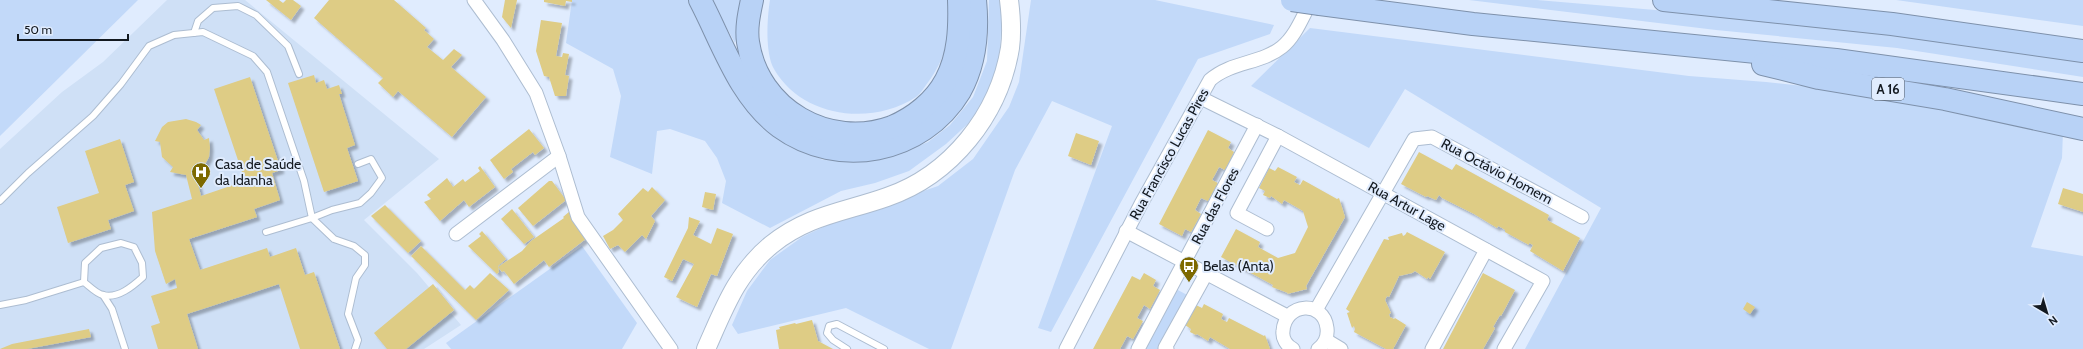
<svg xmlns="http://www.w3.org/2000/svg" width="2083" height="349" font-family="Cabin,sans-serif">
	<style>
		.built { fill: #cfe0f6 }
		.green { fill: #c2d9f9 }
		.building { fill: #decc85; filter: url(#shadow) }
		.lines { fill: none; stroke-linecap: round; stroke-linejoin: round }
		.lane-casing { stroke: #adbdd1; stroke-width: 8 }
		.street-casing { stroke: #adbdd1; stroke-width: 15 }
		.secondary-casing { stroke: #adbdd1; stroke-width: 20 }
		.highway-casing { stroke: #7e91ab; stroke-width: 24 }
		.lane { stroke: #fff; stroke-width: 6 }
		.street { stroke: #fff; stroke-width: 13 }
		.secondary { stroke: #fff; stroke-width: 18 }
		.highway { stroke: #b8d2f6; stroke-width: 22 }
		.highway-bridge-casing { stroke: #7e91ab; stroke-width: 24; stroke-linecap: butt }
		.highway-bridge { stroke: #b8d2f6; stroke-width: 22 }
		.labels { text-anchor: middle; stroke-width: 4; stroke-linejoin: round; paint-order: stroke }
		.shield { fill: #e0ecfe; stroke: #505863; stroke-width: 1 }
		.shield-label { font-size: 13px; font-weight: bold; fill: #131920 }
		.street-label { font-size: 14px; fill: #131920; stroke: #e0ecfe }
		.poi-label { font-size: 14px; fill: #131920; stroke: #e0ecfe; text-anchor: start }
	</style>
	<defs>
		<filter id="shadow"><feDropShadow dx="3.5" dy="3.5" stdDeviation="1" flood-color="#0004"/></filter>
	</defs>
	<rect width="100%" height="100%" fill="#e0ecfe"/>
	<path class="built" d="M167,0H245L439,159L364,220L417,273L461,325L424,349H0V149L62,92L103,62Z"/>
	<g class="green">
		<path d="M0,0H138L0,136Z"/>
		<path d="M572,0H692L806,152L823,160L856,161L900,153L928,142L950,125L973,97L987,61L989,0H1002L1000,58L990,89L972,120L946,144L909,171L875,183L841,191L770,228L722,203L726,181L717,158L705,141L670,129L657,131L652,174L610,157L621,96L613,69L566,43Z"/>
		<path d="M711,0H747L735,43Z"/>
		<path d="M770,0H951C953,31 945,61 926,85C923,89 920,94 916,97C872,126 802,118 774,69C765,53 767,18 770,0Z"/>
		<path d="M1031,0H1155L1274,25L1270,34L1198,59L1051,332L1038,328L1112,126L1052,101L1015,170L951,349H929L846,308L738,334L732,325L747,291L770,260L802,237L836,221L938,186L973,159L1009,107L1019,82Z"/>
		<path d="M1469,0H1537L1738,17L1920,38L2083,62V77L1897,48L1716,30Z"/>
		<path d="M1896,0H2083V26Z"/>
		<path d="M1310,28L1689,76L1766,82L1876,94L2063,131L2062,158L2031,247L2083,256V349H1525L1601,208L1405,89L1369,148L1251,86Z"/>
		<path d="M582,246L637,323L622,349H451L446,343Z"/>
		<path d="M1176,289L1189,296L1160,349H1142Z"/>
	</g>
	<g class="building">
		<path d="M266,0H279L283,3L286,0H293L301,6L291,20Z"/>
		<path d="M329,0H394L426,28L424,30L434,39L427,47L443,60L454,49L462,55L451,67L486,97L452,137L398,91L393,97L378,83L383,78L314,18Z"/>
		<path d="M505,0H517L511,28L502,17Z"/>
		<path d="M544,0H572V2L566,1L565,6L544,2Z"/>
		<path d="M541,20L562,23L556,56L562,57L563,53L569,54L565,75L569,76L566,96H555L549,77L544,76L536,51Z"/>
		<path d="M314,75L316,83L324,80L327,89L339,85L342,94H339L355,145L347,148L358,181L324,192L288,83Z"/>
		<path d="M250,77L281,170L272,173L280,200L254,209L257,217L189,239L200,270L267,248L270,257L296,248L305,275L314,272L340,349H300L279,284L187,314L198,349H158L151,326L160,323L151,296L177,288L175,279L166,284L155,251L152,212L192,199L186,175L170,172L173,167L162,157L160,142L155,141L162,127L168,122L186,119L196,122L201,125L197,130L204,140L209,138L210,148L209,157L204,166L195,172L201,196L245,181L214,89Z"/>
		<path d="M529,129L544,148L535,155L533,152L511,169L513,172L504,179L490,160Z"/>
		<path d="M1208,130L1231,142L1228,148L1234,152L1225,170L1219,167L1212,180L1218,183L1208,201L1201,198L1195,210L1201,214L1191,232L1185,229L1182,236L1159,224Z"/>
		<path d="M1076,133L1099,141L1091,165L1068,156Z"/>
		<path d="M120,139L134,182L125,185L134,211L108,220L111,229L68,243L57,207L99,193L85,151Z"/>
		<path d="M1419,152L1452,170L1456,164L1549,215L1547,220L1580,238L1563,271L1530,251L1533,245L1529,243V245L1505,232V230L1502,228L1498,226L1497,228L1474,214L1442,198L1439,195L1436,200L1427,196L1426,197L1401,184Z"/>
		<path d="M480,166L495,187L469,207L464,200L440,221L424,202L431,199L427,195L447,178L453,187L463,179L465,182L480,171L478,168Z"/>
		<path d="M1278,167L1297,177L1294,182L1300,185L1303,180L1337,199L1339,198L1345,217L1306,286L1307,289L1287,294L1288,293L1272,287L1273,285L1221,257L1236,229L1260,242L1258,247L1278,258L1295,253L1308,227L1303,211L1284,200L1282,204L1271,196L1270,198L1263,195L1265,191L1259,188L1269,168L1275,171Z"/>
		<path d="M549,181H552L566,200L533,226L518,208Z"/>
		<path d="M652,187L665,200L651,216L655,221L646,239L642,235L625,252L618,245L610,249L603,236L613,230L623,220L618,214L643,188L648,192Z"/>
		<path d="M2063,188L2083,194V212L2058,204Z"/>
		<path d="M705,192L716,194L713,210L702,207Z"/>
		<path d="M385,205L421,241L408,253L371,216Z"/>
		<path d="M512,209L534,237L524,244L501,219Z"/>
		<path d="M570,211L587,238L549,267L544,260L514,284L504,271L502,272L498,267L522,251L531,241L564,218L563,217Z"/>
		<path d="M689,217L700,221L693,235L711,244L717,228L733,234L717,276L711,274L697,307L676,297L694,264L683,259L672,281L664,277L688,228Z"/>
		<path d="M482,231L506,259L498,266L499,272L497,274L468,246L481,236L479,234Z"/>
		<path d="M1407,232L1445,252L1430,279L1428,277L1427,279L1415,271L1412,273L1399,276L1389,297L1387,296L1385,300L1391,313L1389,314L1390,317L1394,319L1395,318L1406,325L1393,349H1386L1354,332L1355,329L1354,326L1352,328L1347,313L1350,312L1346,309L1384,239L1389,240L1388,237L1402,233L1403,236L1405,235Z"/>
		<path d="M421,246L465,290L470,285L474,289L490,273L509,290L476,320L411,256Z"/>
		<path d="M1144,273L1156,280L1153,286L1160,290L1150,309L1144,305L1137,318L1143,321L1133,339L1127,336L1120,349H1093L1132,276L1140,280Z"/>
		<path d="M1483,273L1515,290L1501,316L1500,315L1493,327L1495,328L1483,349H1443Z"/>
		<path d="M433,284L454,310L406,349H387L374,333Z"/>
		<path d="M1747,302L1755,307L1750,314L1743,309Z"/>
		<path d="M1204,304L1223,314L1221,319L1227,322L1229,318L1264,336L1265,335L1270,349H1230L1210,337L1208,341L1197,334L1196,335L1190,332L1191,329L1185,325L1196,305L1202,308Z"/>
		<path d="M812,320L818,341L833,349H779L776,330L780,329L779,327L795,323L796,324Z"/>
		<path d="M89,329L91,337L27,349H0L12,344Z"/>
	</g>
	<g class="lines">
		<g class="lane-casing">
			<g id="lane">
				<path d="M194,33L198,21L213,8L238,6L256,15L288,46L299,74"/>
				<path d="M0,201L28,173L93,116L121,84L149,46L174,35L203,32L253,56L267,72L304,181L312,218L334,239L354,246L365,255V265L356,278L348,314L358,340L355,349"/>
				<path d="M266,232L312,218L332,210L360,203L371,193L382,178L371,159L358,164"/>
				<path d="M121,243L134,247L142,263L143,277C133,286 118,299 103,295C97,294 89,286 84,282L85,263L101,248Z"/>
				<path d="M103,295L112,309L125,349"/>
				<path d="M0,305L26,300L84,282"/>
				<path d="M847,349L833,340L827,333L829,326L837,324L884,349"/>
			</g>
		</g>
		<g class="street-casing">
			<g id="street">
				<path d="M474,0L503,40L536,93L559,156L578,217L671,349"/>
				<path d="M1201,98L1278,136L1543,281L1504,349"/>
				<path d="M1267,229L1237,213L1278,136"/>
				<path d="M1126,231L1287,316"/>
				<path d="M456,234L559,156"/>
				<path d="M1316,310L1414,139L1432,137L1582,217"/>
				<path d="M1326,340L1341,349"/>
				<path d="M1066,349L1141,204L1210,80C1232,61 1261,64 1282,47C1296,36 1303,15 1312,0"/>
				<path d="M1138,349L1257,125"/>
				<path d="M1167,349L1165,348L1206,274"/>
				<path d="M1293,349C1286,345 1282,338 1283,331C1285,302 1324,300 1327,328C1328,336 1325,344 1318,349"/>
				<path d="M1432,349L1486,250"/>
			</g>
		</g>
		<g class="secondary-casing">
			<path id="secondary" d="M706,349C724,309 736,274 771,245C808,215 845,212 887,197C951,175 999,115 1010,48C1012,33 1011,16 1009,0"/>
		</g>
		<g class="highway-casing">
			<g id="highway">
				<path d="M700,0C723,44 739,96 780,127C838,169 922,154 960,91C975,64 978,30 975,0"/>
				<path d="M752,0C749,14 746,28 748,42C758,110 829,150 892,127C914,118 935,101 946,80C959,56 960,27 959,0"/>
				<path d="M1664,0L1892,24L2083,51"/>
				<path d="M1320,4L1473,24L1836,60L2083,94"/>
				<path d="M1763,64L1819,78L1945,99L2083,129"/>
			</g>
		</g>
		<use href="#lane" class="lane"/>
		<use href="#street" class="street"/>
		<use href="#secondary" class="secondary"/>
		<use href="#highway" class="highway"/>
		<g class="highway-bridge-casing">
			<path id="highway-bridge" d="M1292,0L1320,4"/>
		</g>
		<use href="#highway-bridge" class="highway-bridge"/>
	</g>
	<defs>
		<g id="hospital-pin" transform="scale(1)"><path d="M0 17L-7.5 6A9.5 9.5 0 1 1 7.5 6Z" fill="#7d6900" stroke="#e0ecfe"/><path d="M-5-5h3v3.5h4V-5h3V5h-3V1.5h-4V5h-3Z" fill="#fff"/></g>
		<g id="bus-pin" transform="scale(1)"><path d="M0 17L-7.5 6A9.5 9.5 0 1 1 7.5 6Z" fill="#7d6900" stroke="#e0ecfe"/><path d="M-5-6H5V4H4V6H2V4H-2V6H-4V4H-5ZM-3.5-4V0h7V-4ZM-3.5 1.2v1.5H-2V1.2ZM2 1.2v1.5H3.5V1.2Z" fill="#fff"/></g>
	</defs>
	<g fill-rule="evenodd">
		<use href="#hospital-pin" x="201" y="172"/>
		<use href="#bus-pin" x="1189" y="266"/>
	</g>
	<g class="labels">
		<rect class="shield" x="1872" y="78" width="32" height="22" rx="3"/>
		<g class="shield-label">
			<text x="1888" y="94">A 16</text>
		</g>
		<g class="street-label">
			<text transform="translate(1169 154) rotate(-61)" y="5">Rua Francisco Lucas Pires</text>
			<text transform="translate(1497 171) rotate(28)" y="5">Rua Octávio Homem</text>
			<text transform="translate(1215 206) rotate(-62)" y="5">Rua das Flores</text>
			<text transform="translate(1407 206) rotate(29)" y="5">Rua Artur Lage</text>
		</g>
		<g class="poi-label">
			<text x="215" y="169">Casa de Saúde<tspan x="215" dy="16">da Idanha</tspan></text>
			<text x="1203" y="271">Belas (Anta)</text>
		</g>
	</g>
	<g transform="translate(2047 313) rotate(142)" stroke="#e0ecfe" stroke-width="3" paint-order="stroke">
	<path d="M0-3L7 15L0 10L-7 15Z" fill="#131920"/>
	<text y="-6" font-size="11" font-weight="bold" text-anchor="middle" fill="#131920">N</text>
	</g>
	<path d="M18 34v6h110v-6" fill="none" stroke="#131920" stroke-width="2"/>
	<text x="24" y="34" font-size="12" fill="#131920" stroke="#e0ecfe" stroke-width="3" paint-order="stroke">50 m</text>
</svg>
